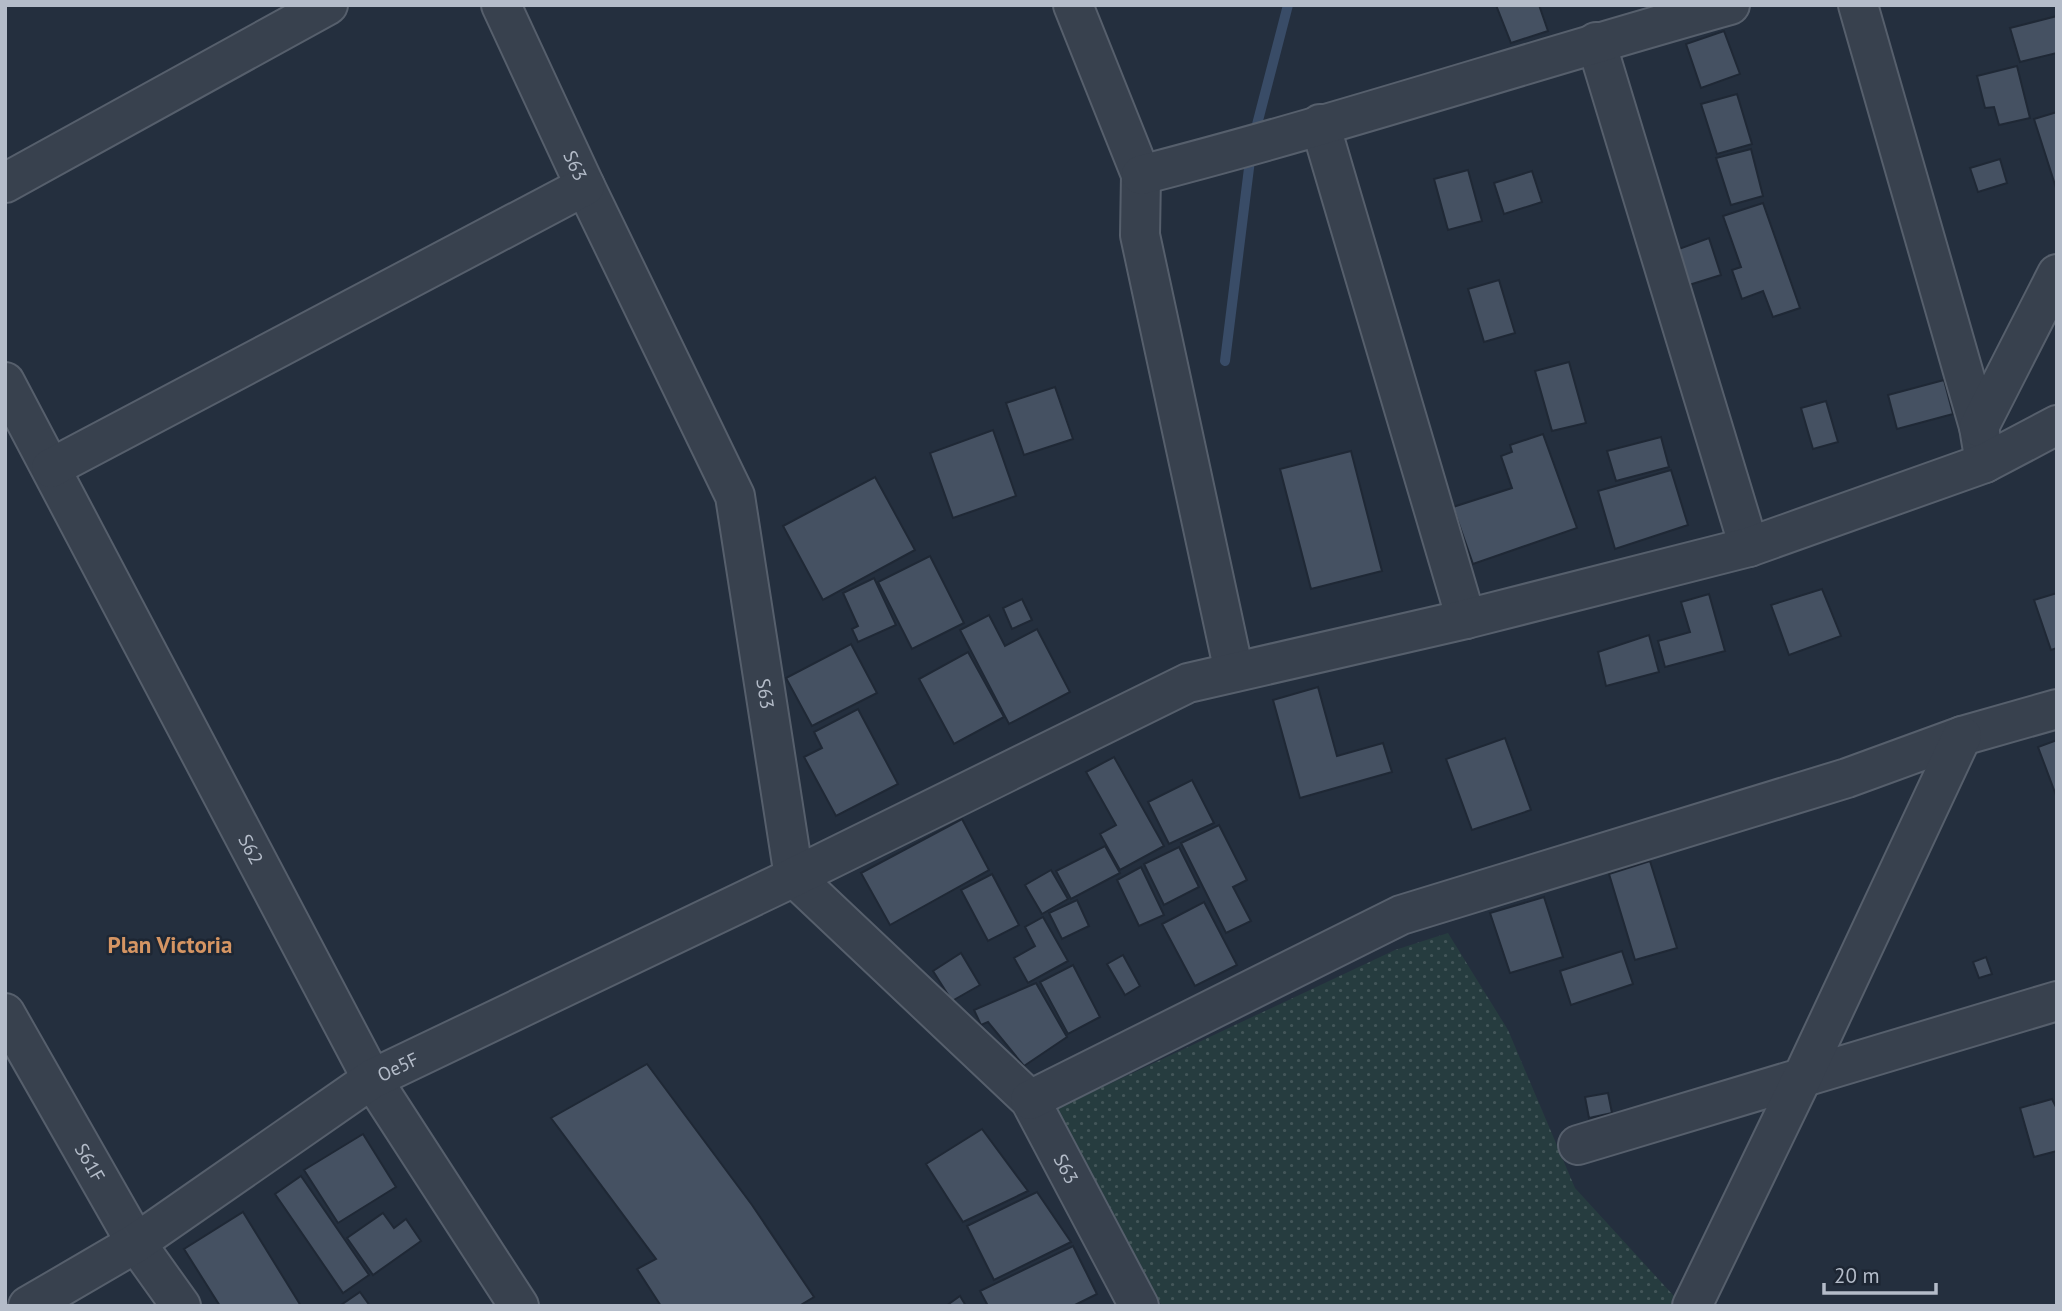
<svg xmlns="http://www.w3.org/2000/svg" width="2062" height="1311" font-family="'PT Sans',sans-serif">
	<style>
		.grass { fill: url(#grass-dots) }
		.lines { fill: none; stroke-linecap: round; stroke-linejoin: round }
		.stream { stroke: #394c67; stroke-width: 10 }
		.building { fill: #455162; stroke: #1f2835; stroke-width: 2 }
		.street-casing { stroke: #565f6c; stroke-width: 42 }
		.street { stroke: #38414e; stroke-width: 38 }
		.labels { text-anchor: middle; stroke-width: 5; stroke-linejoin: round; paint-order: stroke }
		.street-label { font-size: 19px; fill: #b4bcc9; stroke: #1d2633 }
		.quarter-label { font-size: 23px; font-weight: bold; fill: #d59563; stroke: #1d2633 }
	</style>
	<defs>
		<pattern id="grass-dots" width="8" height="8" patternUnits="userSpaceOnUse" patternTransform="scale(1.75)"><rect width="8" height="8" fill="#263c3f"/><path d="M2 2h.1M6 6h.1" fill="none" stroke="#435659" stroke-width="1.8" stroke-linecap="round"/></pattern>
	</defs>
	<rect width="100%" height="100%" fill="#242f3e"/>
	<path class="grass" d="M1448,933L1508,1030L1575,1188L1683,1306H1162L1056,1109L1395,950Z"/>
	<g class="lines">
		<g class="stream">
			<path d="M1254,136L1288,5"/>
			<path d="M1225,361L1251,152"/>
		</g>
	</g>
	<g class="building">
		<path d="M1496,5H1539L1548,31L1511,43Z"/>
		<path d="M2057,16V53L2020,62L2010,28Z"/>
		<path d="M1724,31L1740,74L1701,88L1686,44Z"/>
		<path d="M2017,66L2030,118L1999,125L1994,107L1985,108L1977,76Z"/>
		<path d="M1737,94L1752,144L1717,154L1701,104Z"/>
		<path d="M2057,112V191L2034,119Z"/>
		<path d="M1751,149L1763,196L1731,205L1716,158Z"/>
		<path d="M2000,159L2007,183L1978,192L1970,168Z"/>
		<path d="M1468,170L1482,221L1448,230L1434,179Z"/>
		<path d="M1532,171L1542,202L1504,214L1494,183Z"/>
		<path d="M1763,203L1800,308L1773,317L1763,291L1742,299L1732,270L1741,267L1723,216Z"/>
		<path d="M1709,238L1721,275L1689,285L1676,250Z"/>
		<path d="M1499,280L1515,333L1484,342L1468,289Z"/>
		<path d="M1569,362L1586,423L1552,431L1535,371Z"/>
		<path d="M1944,380L1953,414L1897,429L1888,395Z"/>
		<path d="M1055,387L1073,439L1024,455L1006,403Z"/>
		<path d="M1826,401L1838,442L1813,449L1801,408Z"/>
		<path d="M993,430L1016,496L953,518L930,453Z"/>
		<path d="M1543,434L1577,528L1473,564L1453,507L1512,488L1501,456L1512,452L1510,445Z"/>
		<path d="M1661,437L1669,467L1616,481L1607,451Z"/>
		<path d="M1351,451L1382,571L1311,589L1280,469Z"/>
		<path d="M1671,470L1688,525L1615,549L1598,491Z"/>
		<path d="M875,477L915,550L823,600L783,526Z"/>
		<path d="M930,556L964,623L912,649L878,582Z"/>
		<path d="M874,578L896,625L858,642L852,629L858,626L843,593Z"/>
		<path d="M1822,589L1841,636L1789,655L1771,605Z"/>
		<path d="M2057,593V648L2051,650L2034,600Z"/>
		<path d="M1709,594L1725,651L1665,667L1658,641L1690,632L1681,602Z"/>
		<path d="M1022,599L1032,620L1012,629L1003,608Z"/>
		<path d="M989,615L1005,646L1037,629L1070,692L1009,724L960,630Z"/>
		<path d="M1649,635L1659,672L1606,686L1598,652Z"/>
		<path d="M851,644L877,693L812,726L786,678Z"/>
		<path d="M968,652L1004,717L954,744L919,679Z"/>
		<path d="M1318,687L1337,756L1383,743L1392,772L1300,798L1273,700Z"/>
		<path d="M858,709L898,784L836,816L804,757L822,748L814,732Z"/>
		<path d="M1505,738L1531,810L1472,830L1446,759Z"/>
		<path d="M2057,740V798L2038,747Z"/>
		<path d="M1114,757L1164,846L1120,870L1100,834L1116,825L1086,772Z"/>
		<path d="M1192,780L1214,823L1169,844L1148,802Z"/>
		<path d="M962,819L989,870L890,925L861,873Z"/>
		<path d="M1219,825L1247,880L1233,887L1251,921L1226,933L1181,843Z"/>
		<path d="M1105,846L1120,873L1071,899L1056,871Z"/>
		<path d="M1179,847L1199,887L1164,905L1144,864Z"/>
		<path d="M1650,861L1677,948L1635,960L1609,874Z"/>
		<path d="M1141,867L1164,915L1139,926L1117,880Z"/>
		<path d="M1051,870L1068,899L1042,914L1025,885Z"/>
		<path d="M992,874L1019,925L988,941L961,890Z"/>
		<path d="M1544,897L1563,957L1510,973L1490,913Z"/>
		<path d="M1077,900L1089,926L1062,939L1049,913Z"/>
		<path d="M1204,902L1237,965L1195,986L1162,924Z"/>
		<path d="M1043,917L1068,961L1028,983L1014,958L1035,946L1025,927Z"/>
		<path d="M1622,951L1633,984L1571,1005L1560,971Z"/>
		<path d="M961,953L980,985L952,1001L933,971Z"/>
		<path d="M1123,955L1140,986L1125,995L1107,964Z"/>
		<path d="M1986,957L1992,974L1979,978L1973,962Z"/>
		<path d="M1073,965L1100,1017L1068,1034L1040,982Z"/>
		<path d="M1036,983L1067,1037L1024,1066L988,1022L981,1025L974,1010Z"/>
		<path d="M647,1064L752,1205L814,1297L799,1306H661L637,1269L656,1259L551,1118Z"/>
		<path d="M1608,1093L1612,1113L1589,1118L1585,1097Z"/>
		<path d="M2052,1099L2057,1109V1151L2034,1157L2020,1108Z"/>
		<path d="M982,1129L1028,1191L963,1222L926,1164Z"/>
		<path d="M363,1134L396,1187L338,1223L304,1170Z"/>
		<path d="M301,1176L369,1275L343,1293L275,1194Z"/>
		<path d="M1037,1192L1071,1242L994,1280L967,1226Z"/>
		<path d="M243,1212L301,1306H220L184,1249Z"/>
		<path d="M383,1213L394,1228L406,1219L421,1241L373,1275L347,1238Z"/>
		<path d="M1073,1246L1097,1294L1073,1306H988L980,1291Z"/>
		<path d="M360,1292L370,1306H341V1305Z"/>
		<path d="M960,1296L966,1306H946Z"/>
	</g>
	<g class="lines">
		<g class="street-casing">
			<g id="street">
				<path id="s1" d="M501,5L585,186L735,496L794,877L1030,1100L1139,1306"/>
				<path d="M1073,5L1141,175L1140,235L1234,672"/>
				<path d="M1858,5L1979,427L1985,463"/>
				<path d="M1596,42L1749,547"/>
				<path d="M1320,124L1466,619"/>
				<path d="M1141,175C1339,124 1533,60 1730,5"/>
				<path d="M5,183L328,5"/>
				<path id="s2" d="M5,382L372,1079L519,1306"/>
				<path d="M1979,427L2057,274"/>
				<path d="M51,468L585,186"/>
				<path id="s3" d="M5,1013L136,1243L181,1306"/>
				<path d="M1030,1100L1401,915L1847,778L1962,736L2057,709"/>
				<path d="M1578,1145L2057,1001"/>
				<path id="s4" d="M28,1306L136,1243L372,1079L794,877L1188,683L1466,619L1749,547L1985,463L2057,425"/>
				<path d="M1692,1306L1803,1076L1962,736"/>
			</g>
		</g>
		<use href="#street" class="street"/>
	</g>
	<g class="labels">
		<g class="street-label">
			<text dy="7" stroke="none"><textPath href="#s1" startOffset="177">S63</textPath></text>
			<text dy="7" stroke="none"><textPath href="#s1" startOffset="744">S63</textPath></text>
			<text dy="7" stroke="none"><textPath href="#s2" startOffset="528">S62</textPath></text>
			<text dy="7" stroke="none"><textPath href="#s4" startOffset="441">Oe5F</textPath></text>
			<text dy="7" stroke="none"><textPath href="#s3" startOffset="172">S61F</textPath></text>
			<text dy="7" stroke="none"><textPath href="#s1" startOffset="1332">S63</textPath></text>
		</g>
		<g class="quarter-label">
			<text x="170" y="953">Plan Victoria</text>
		</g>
	</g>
	<rect width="2062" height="1311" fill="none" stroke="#b4bcc9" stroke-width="14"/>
	<path d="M1824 1283v10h112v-10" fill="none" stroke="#b4bcc9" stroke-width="3.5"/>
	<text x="1834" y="1283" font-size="21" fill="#b4bcc9" stroke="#1d2633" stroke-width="5" paint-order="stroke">20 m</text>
</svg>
